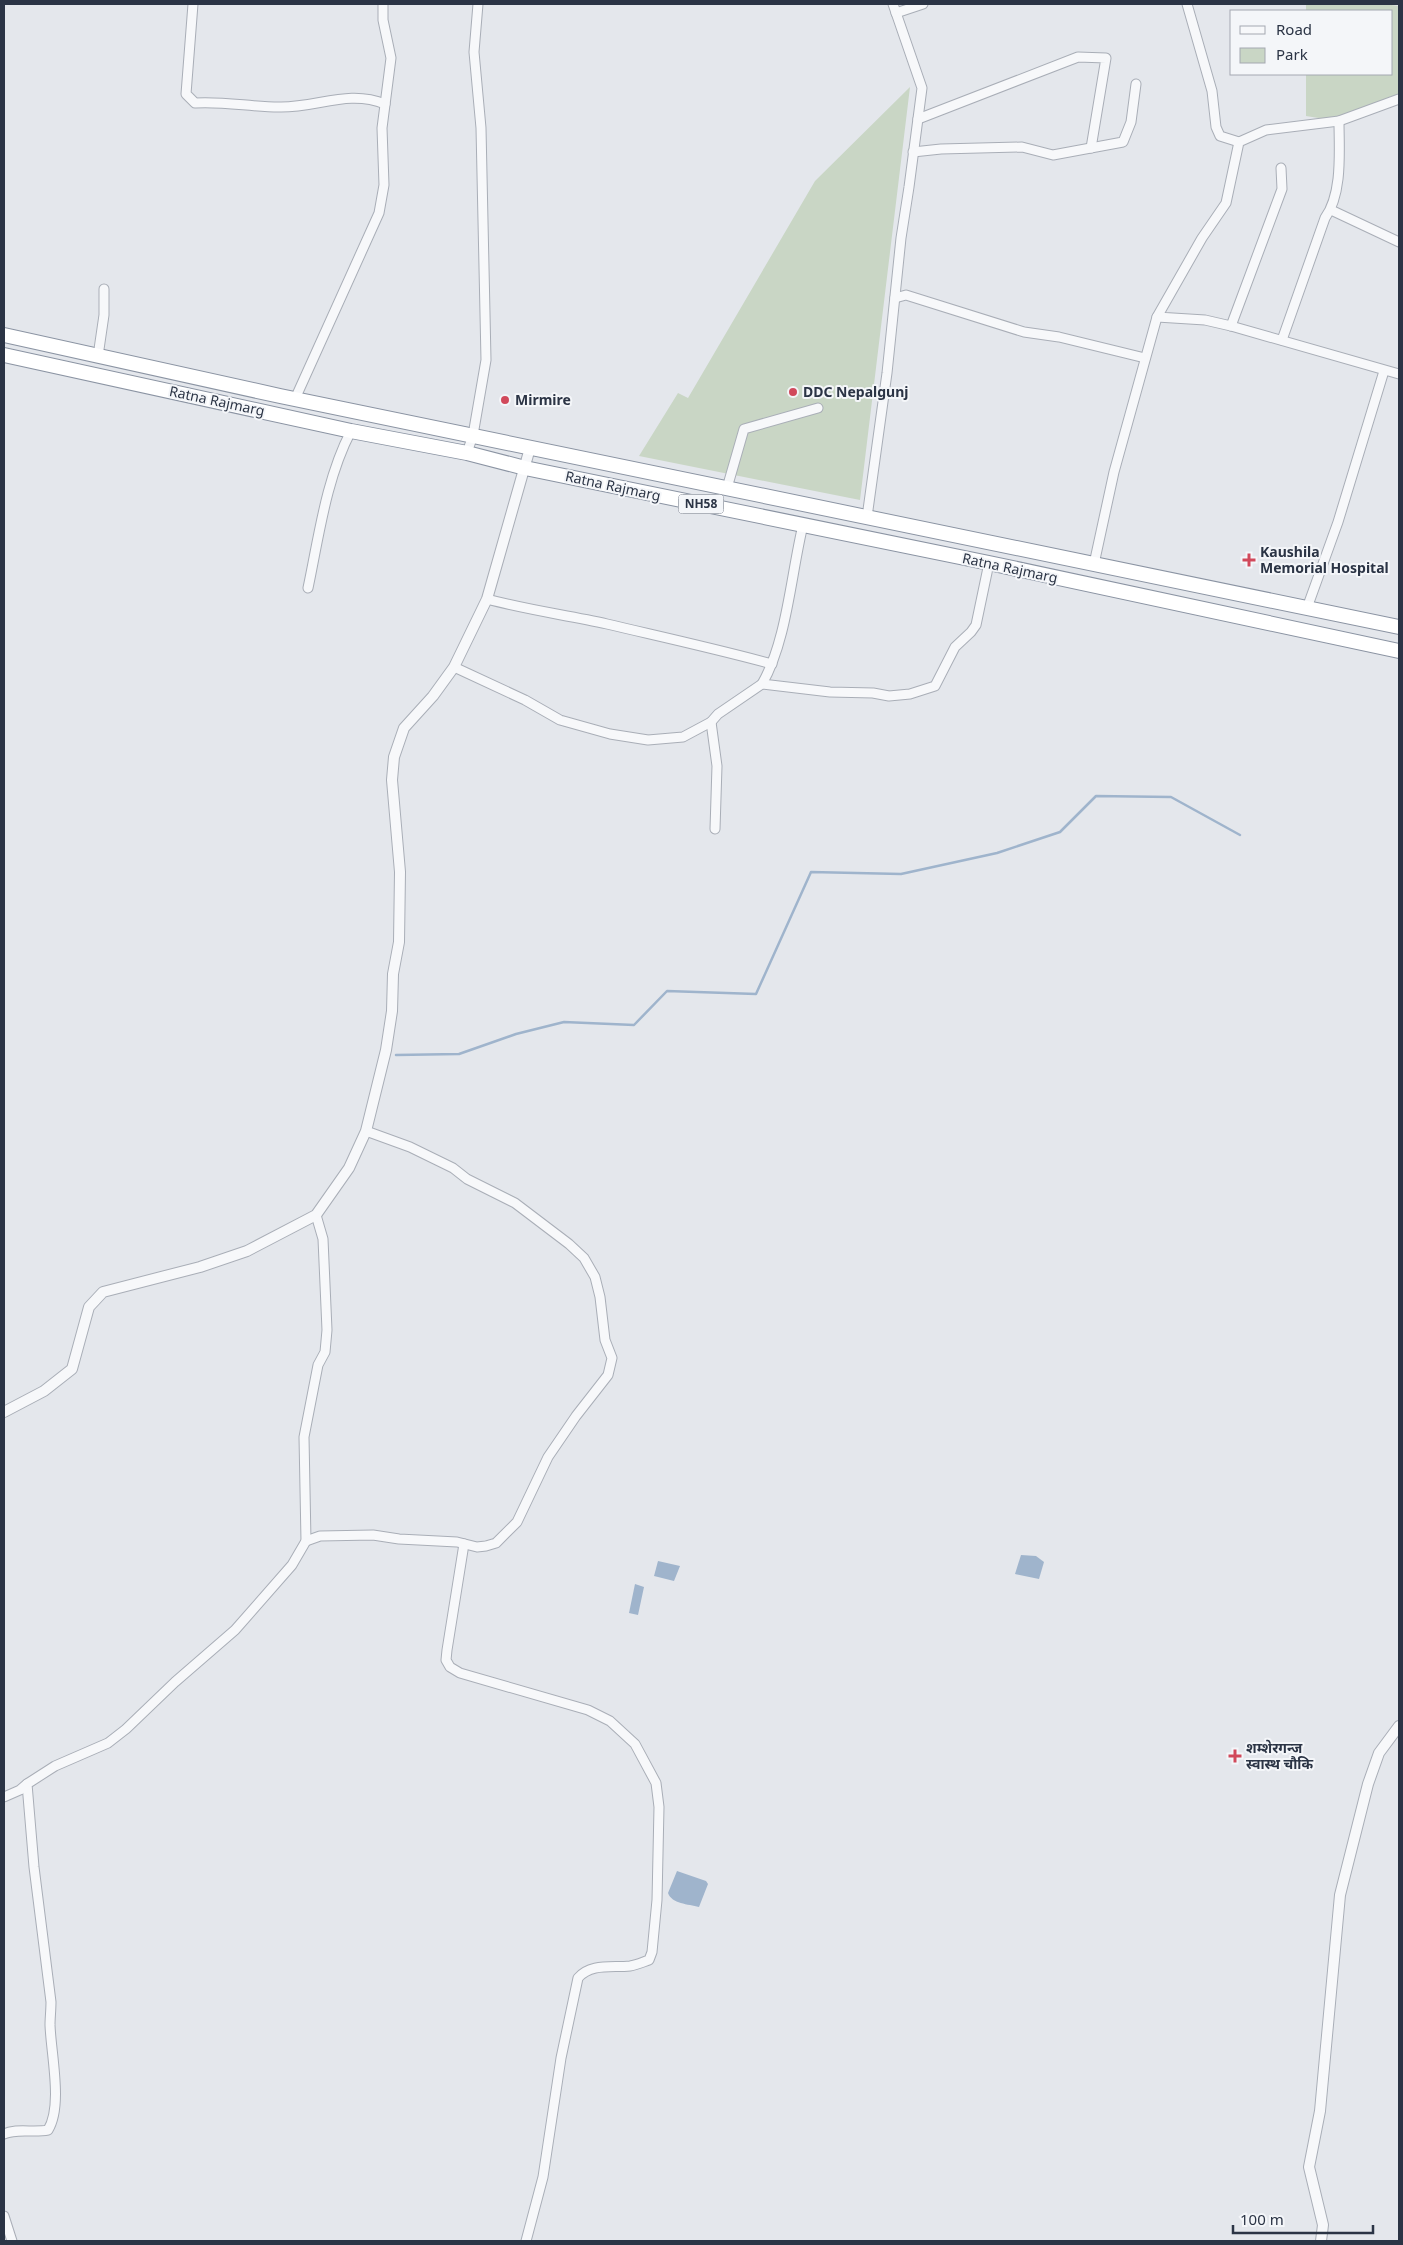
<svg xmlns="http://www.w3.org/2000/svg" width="1403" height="2245" font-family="'Noto Sans','Noto Sans Devanagari',sans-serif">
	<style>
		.green { fill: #c9d6c5 }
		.water { fill: #9fb4cc }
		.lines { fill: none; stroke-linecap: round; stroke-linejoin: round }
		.stream { stroke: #9fb4cc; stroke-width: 2.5 }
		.minor-casing { stroke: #a9aeb7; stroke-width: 11 }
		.tertiary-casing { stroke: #a9aeb7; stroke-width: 12 }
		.trunk-casing { stroke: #8b94a3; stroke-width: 16 }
		.minor { stroke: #f7f8fa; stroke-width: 9 }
		.tertiary { stroke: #f7f8fa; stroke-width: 10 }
		.trunk { stroke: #fff; stroke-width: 14 }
		.poi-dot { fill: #d1495b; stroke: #f4f6f9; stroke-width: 2 }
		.labels { text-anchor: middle; stroke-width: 4; stroke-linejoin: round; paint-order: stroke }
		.shield { fill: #f4f6f9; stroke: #676e7b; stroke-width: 1 }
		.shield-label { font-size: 12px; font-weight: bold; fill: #2b3445 }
		.poi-label { font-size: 14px; font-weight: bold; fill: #2b3445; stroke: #f4f6f9; text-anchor: start }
		.street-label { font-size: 14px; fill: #2b3445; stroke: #f4f6f9 }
	</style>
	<rect width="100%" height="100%" fill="#e4e7ec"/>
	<g class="green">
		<path d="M1306,4H1384L1399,6V95L1331,120L1306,116V74H1392V11H1306Z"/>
		<path d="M910,87L860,500L639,456L678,393L688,398L815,181Z"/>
	</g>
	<g class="water">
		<path d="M1021,1555L1036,1556L1044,1562L1039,1579L1015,1574Z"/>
		<path d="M658,1561L680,1566L674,1581L654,1576Z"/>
		<path d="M635,1584L644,1587L638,1615L629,1613Z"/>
		<path d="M677,1871L706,1881L708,1884L699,1907C688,1904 672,1904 668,1893Z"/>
	</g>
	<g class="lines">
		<path class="stream" d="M396,1055L459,1054L516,1034L564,1022L634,1025L667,991L756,994L811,872L901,874L997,853L1060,832L1096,796L1171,797L1240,835"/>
		<g class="minor-casing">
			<g id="minor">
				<path d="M193,4L186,94L195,103C223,101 251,107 279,107C317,108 348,89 385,104"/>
				<path d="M1187,4L1212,91L1216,127L1220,136L1239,142"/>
				<path d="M896,13L923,4"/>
				<path d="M1399,99L1339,121L1266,130L1239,142L1226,203L1202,238L1157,317L1205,320L1231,326L1399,374"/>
				<path d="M918,119L1078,57L1106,58L1091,148"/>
				<path d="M913,152L941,149L1022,147L1053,155L1123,142L1131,122L1136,84"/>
				<path d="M1331,210L1399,242"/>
				<path d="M895,298L906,295L1024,332L1059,337L1145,358"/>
				<path d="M1231,326L1282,189L1281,168"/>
				<path d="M1282,340L1325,218C1343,193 1339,150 1339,121"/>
				<path d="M98,356L104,315V289"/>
				<path d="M295,399L379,213L384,185L382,128L391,58L383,20V4"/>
				<path d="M467,453L473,435L486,360L481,128L474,52L478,4"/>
				<path d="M727,488L744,429L818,408"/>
				<path d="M867,517L887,373L901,238L909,187L922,88L893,4"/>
				<path d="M1094,564L1114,472L1157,317"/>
				<path d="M308,588C319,536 326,479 351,431"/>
				<path d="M487,599C527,610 567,615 607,624C662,637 717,649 772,664"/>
				<path d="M1307,608L1338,522L1384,371"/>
				<path d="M454,667L525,700L560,720L610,734L648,740L683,737L711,722L718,714L762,684L830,692L873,693L889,696L910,694L935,686L955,647L971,632L976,625L989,563"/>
				<path d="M762,684C787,641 791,574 803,525"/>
				<path d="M711,722L717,766L715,829"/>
				<path d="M306,1541L320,1536L373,1535L399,1539L457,1542L477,1547L486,1546L496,1543L517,1522L548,1457L576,1416L608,1375L612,1358L605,1340L600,1297L595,1277L584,1258L569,1244L515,1203L467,1179L453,1168L410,1147L366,1131"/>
				<path d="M464,1544L447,1650L446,1660L450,1667L460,1673L588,1710L610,1721L635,1744L656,1783L659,1807L657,1900L652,1952L649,1960C643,1962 637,1965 630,1966C612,1968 591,1963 578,1978L561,2058L543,2177L526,2241"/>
				<path d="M4,1797L20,1790L27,1784"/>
				<path d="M4,2134C16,2128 34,2133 48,2130C63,2106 51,2054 50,2025C50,2018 51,2010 51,2002L34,1867L27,1784L55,1766L108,1743L126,1729L175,1682L235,1630L292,1565L306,1541L304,1437L318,1365L325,1352L327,1330L323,1239L316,1215"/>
				<path d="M4,2216L12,2241"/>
			</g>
		</g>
		<g class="tertiary-casing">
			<g id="tertiary">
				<path d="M4,1412L44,1391L72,1369L89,1307L103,1292L200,1267L247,1251L316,1215L349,1168L366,1131L386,1050L392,1011L393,974L399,942L400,872L392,780L394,757L404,728L433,696L454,667L487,599L530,448"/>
				<path d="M1321,2241L1323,2225L1309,2167L1320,2111L1340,1895L1368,1784L1379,1753L1399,1726"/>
			</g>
		</g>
		<g class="trunk-casing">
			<g id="trunk">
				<path d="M4,335L280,396L1399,627"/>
				<path d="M4,355L351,431L467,453L525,468L989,563L1399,651"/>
			</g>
		</g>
		<use href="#minor" class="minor"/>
		<use href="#tertiary" class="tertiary"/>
		<use href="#trunk" class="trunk"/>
	</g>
	<g class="poi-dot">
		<circle cx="793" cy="392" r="5"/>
		<circle cx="505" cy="400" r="5"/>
		<path d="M1246.5 552.5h5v5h5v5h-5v5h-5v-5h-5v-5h5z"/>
		<path d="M1232.5 1748.5h5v5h5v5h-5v5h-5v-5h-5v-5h5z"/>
	</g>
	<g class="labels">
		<rect class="shield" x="678.5" y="494.5" width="45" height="19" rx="4"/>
		<g class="shield-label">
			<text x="701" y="508">NH58</text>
		</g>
		<g class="poi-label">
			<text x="803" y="397">DDC Nepalgunj</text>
			<text x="515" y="405">Mirmire</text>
			<text x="1260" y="557">Kaushila<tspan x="1260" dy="16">Memorial Hospital</tspan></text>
			<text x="1246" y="1753">शम्शेरगन्ज<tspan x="1246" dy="16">स्वास्थ चौकि</tspan></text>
		</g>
		<g class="street-label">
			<text transform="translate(217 401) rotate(12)" y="5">Ratna Rajmarg</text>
			<text transform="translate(613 486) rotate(12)" y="5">Ratna Rajmarg</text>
			<text transform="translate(1010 568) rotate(12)" y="5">Ratna Rajmarg</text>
		</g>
	</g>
	<rect width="1403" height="2245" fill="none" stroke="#2b3445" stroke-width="10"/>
	<rect x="1230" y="10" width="162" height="65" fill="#f4f6f9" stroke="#a4a8b1"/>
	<rect x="1240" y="26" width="25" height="8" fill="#f7f8fa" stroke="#a4a8b1"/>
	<text x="1276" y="35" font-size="15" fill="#2b3445">Road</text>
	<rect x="1240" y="48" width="25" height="15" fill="#c9d6c5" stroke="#a4a8b1"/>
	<text x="1276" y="60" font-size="15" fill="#2b3445">Park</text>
	<path d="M1233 2225v8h140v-8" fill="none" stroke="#2b3445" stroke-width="2.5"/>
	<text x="1240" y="2225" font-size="15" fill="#2b3445" stroke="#f4f6f9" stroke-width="4" paint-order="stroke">100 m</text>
</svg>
